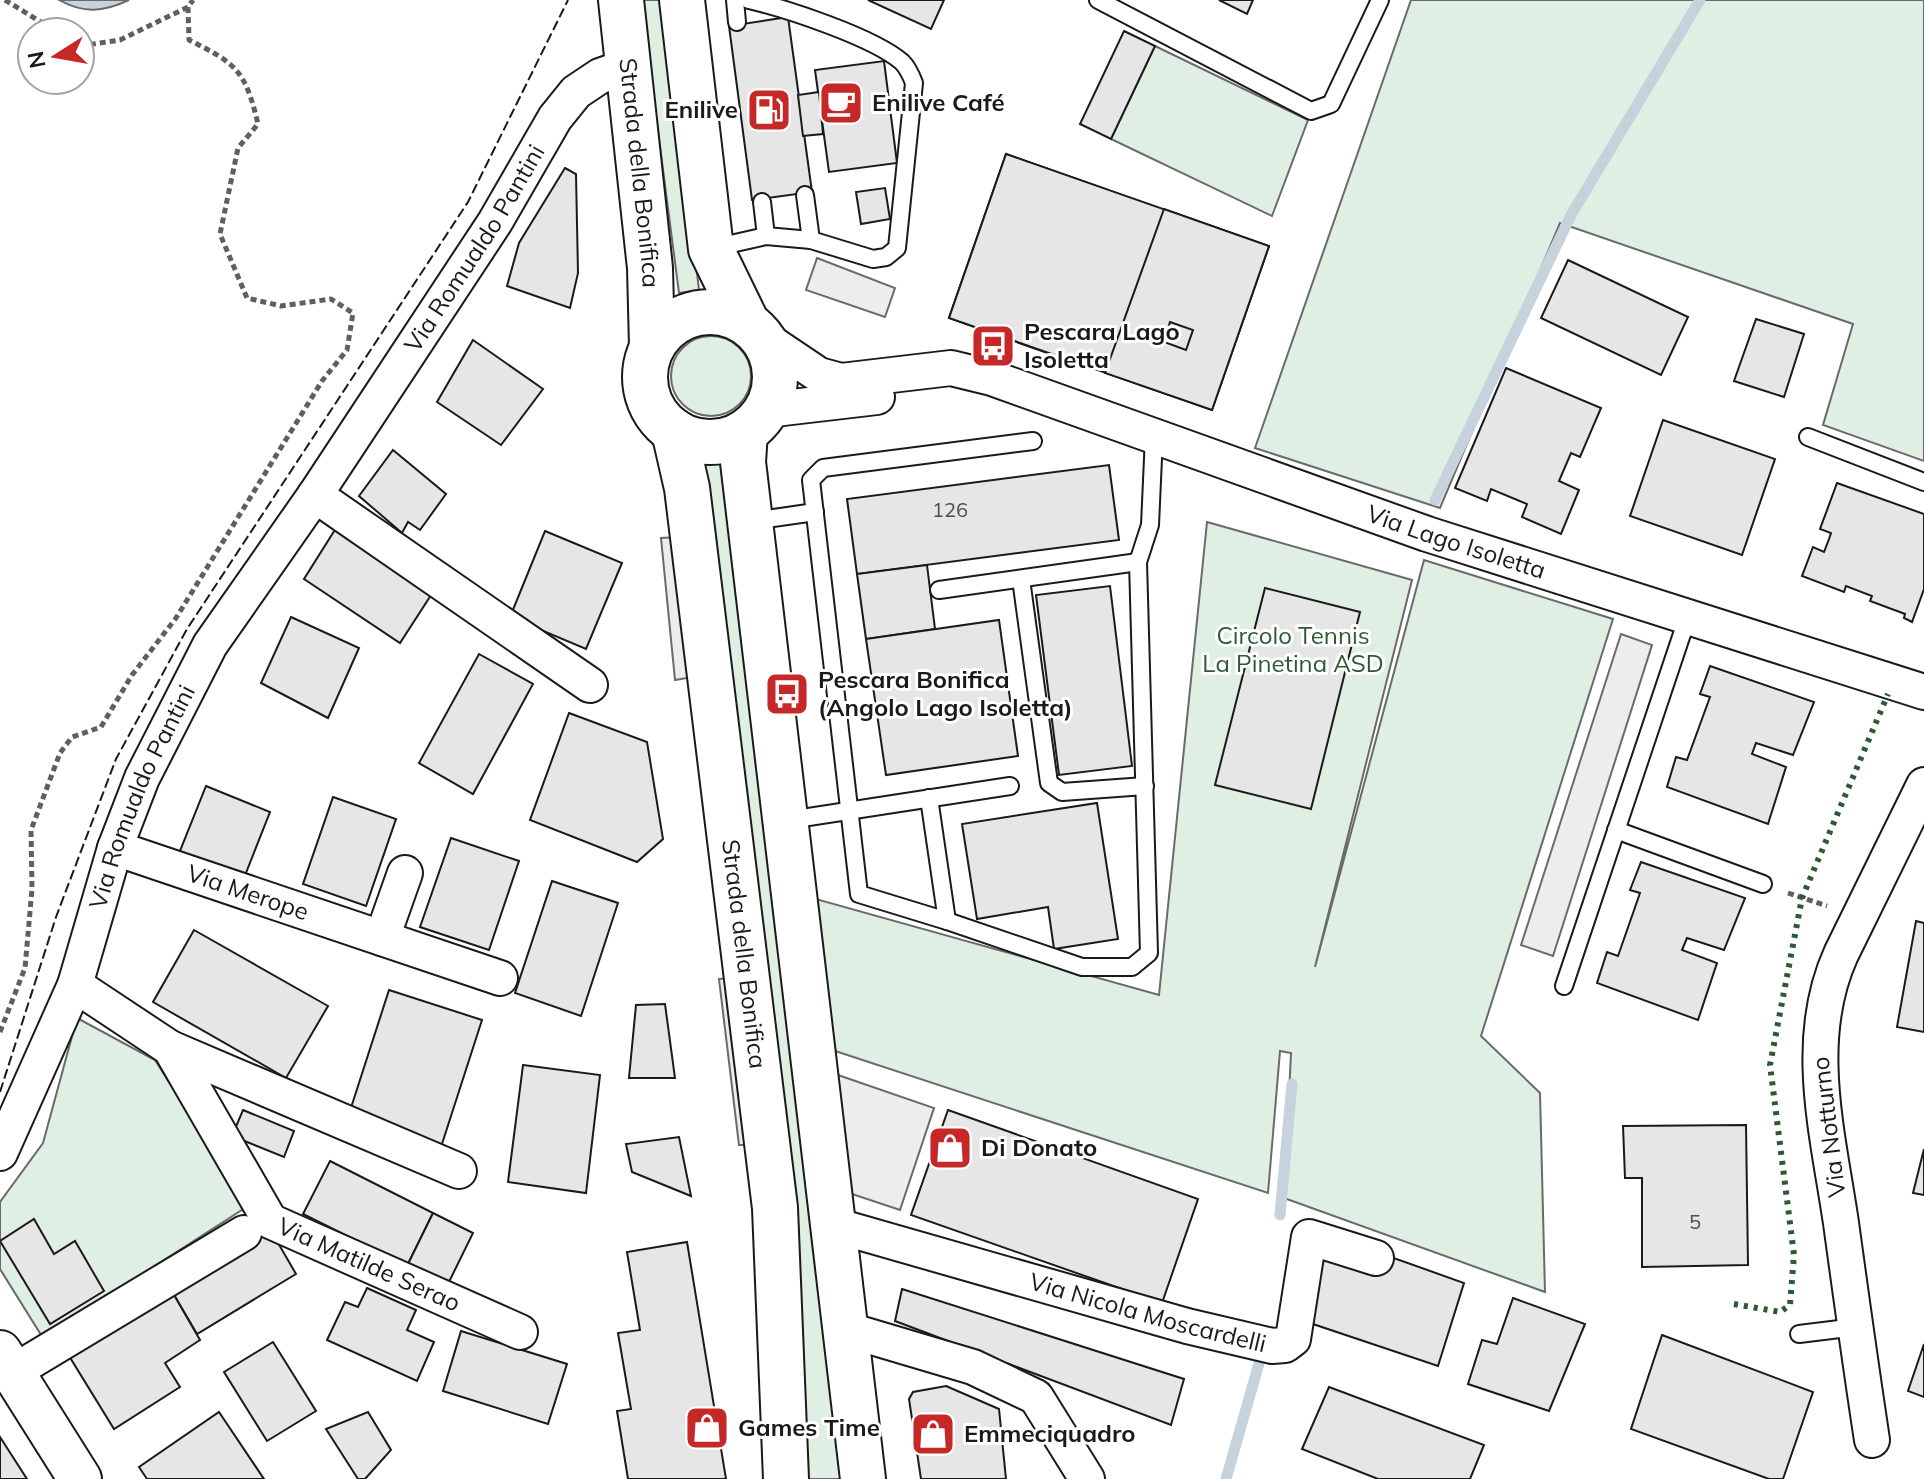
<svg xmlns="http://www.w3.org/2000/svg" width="1924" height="1479" font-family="Mulish,sans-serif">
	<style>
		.green { fill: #e0efe3; stroke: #6a6a6a; stroke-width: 2 }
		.parking { fill: #ededed; stroke: #6a6a6a; stroke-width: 2 }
		.water { fill: #c6d2dc; stroke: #6a6a6a; stroke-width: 2 }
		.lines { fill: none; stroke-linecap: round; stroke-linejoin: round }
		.stream { stroke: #c6d2dc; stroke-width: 11 }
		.building { fill: #e6e6e6; stroke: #1a1a1a; stroke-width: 2; fill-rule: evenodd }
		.service-casing { stroke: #1a1a1a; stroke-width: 20 }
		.minor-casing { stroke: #1a1a1a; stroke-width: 38 }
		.tertiary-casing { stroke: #1a1a1a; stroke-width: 46 }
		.secondary-casing { stroke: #1a1a1a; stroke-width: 48 }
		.path { stroke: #5f5f5f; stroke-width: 5; stroke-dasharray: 6 4; stroke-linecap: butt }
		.service { stroke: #fff; stroke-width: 16 }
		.minor { stroke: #fff; stroke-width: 34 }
		.tertiary { stroke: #fff; stroke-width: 42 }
		.secondary { stroke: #fff; stroke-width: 44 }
		.hedge { stroke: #2b5a34; stroke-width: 6; stroke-dasharray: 4 6; stroke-linecap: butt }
		.fence { stroke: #1a1a1a; stroke-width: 2; stroke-dasharray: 10 4; stroke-linecap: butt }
		.labels { text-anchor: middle; stroke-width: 6; stroke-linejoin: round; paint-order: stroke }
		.number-label { font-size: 20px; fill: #4d4d4d }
		.poi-label { font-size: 24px; font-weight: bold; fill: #1a1a1a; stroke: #fff; text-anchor: start }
		.street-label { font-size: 24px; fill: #1a1a1a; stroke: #fff }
		.park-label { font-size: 24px; fill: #2b5a34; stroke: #fff }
	</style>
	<rect width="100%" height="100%" fill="#fff"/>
	<g class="green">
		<path d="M641,0H664L699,290L679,293Z"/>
		<path d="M1411,0H1924V461L1823,425L1853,324L1560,223L1440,508L1255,448Z"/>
		<path d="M1155,46L1308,120L1272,216L1111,139Z"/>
		<circle cx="711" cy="376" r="40"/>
		<path d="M720,459L844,1479H807L800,1296L697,462Z"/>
		<path d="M1207,522L1412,580L1315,967L1424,560L1613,619L1481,1036L1540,1093L1545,1292L1284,1198L1291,1053L1280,1051L1268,1193L832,1050L816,899L1159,995Z"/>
		<path d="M77,1018L155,1060L248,1206L43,1338L0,1269V1202L43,1143Z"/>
	</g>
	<g class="parking">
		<path d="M817,258L895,288L885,317L806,290Z"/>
		<path d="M679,537L693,677L675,680L661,538Z"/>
		<path d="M1621,634L1652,645L1553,956L1521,945Z"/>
		<path d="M733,978L753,1145H739L719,979Z"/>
		<path d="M835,1074L934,1108L900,1210L849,1193Z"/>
	</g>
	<path class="water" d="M59,0H129C103,12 84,14 59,0Z"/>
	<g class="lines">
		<g class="stream">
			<path d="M1435,500L1571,215L1700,0"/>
			<path d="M1280,1215L1292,1084"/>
			<path d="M1226,1479L1260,1360"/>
		</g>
	</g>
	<g class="building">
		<path d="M868,0H944L931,29Z"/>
		<path d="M1219,0H1253L1247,14Z"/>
		<path d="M788,17L812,192L752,200L729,26Z"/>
		<path d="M1124,31L1155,46L1111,139L1080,124Z"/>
		<path d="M884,61L897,163L829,172L815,70Z"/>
		<path d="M819,92L823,134L803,136L798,95Z"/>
		<path d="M1006,154L1108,190L1053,355L949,318ZM1010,263L1032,271L1025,291L1003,283Z"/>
		<path d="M1006,154L1269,246L1212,410L949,318Z"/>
		<path d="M565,168L576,174L578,273L570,308L507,286L519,243Z"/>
		<path d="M885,188L890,219L861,224L856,192Z"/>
		<path d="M1164,209L1269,246L1212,410L1105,373ZM1170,322L1193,330L1186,350L1164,342Z"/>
		<path d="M1568,260L1688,317L1661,375L1541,318Z"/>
		<path d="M1756,319L1804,334L1784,397L1734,381Z"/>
		<path d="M473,340L543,389L501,445L437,402Z"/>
		<path d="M1506,368L1601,408L1580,457L1571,453L1559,481L1579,490L1561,534L1522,517L1527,504L1491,489L1487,501L1455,488Z"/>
		<path d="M1663,420L1775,459L1742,555L1630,516Z"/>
		<path d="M393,450L446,494L420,530L408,522L402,533L359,496Z"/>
		<path d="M1109,465L1119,540L857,574L847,499Z"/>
		<path d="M1837,483L1924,514V589L1912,622L1904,618L1905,614L1870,601L1872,596L1846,586L1844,592L1802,576L1813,547L1824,552L1829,539L1831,533L1820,529Z"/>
		<path d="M338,525L433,592L400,643L304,579Z"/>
		<path d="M545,531L622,563L586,649L510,617Z"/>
		<path d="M927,565L935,629L866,639L857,574Z"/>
		<path d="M1110,586L1132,766L1059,775L1036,595Z"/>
		<path d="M1265,588L1360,612L1311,809L1215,785Z"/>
		<path d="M291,617L359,648L328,718L261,683Z"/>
		<path d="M999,620L1018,756L886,775L866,639Z"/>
		<path d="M479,654L533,684L473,794L419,763Z"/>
		<path d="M1710,666L1814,702L1793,755L1756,743L1752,754L1786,767L1768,824L1667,787L1676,757L1687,760L1710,697L1700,694Z"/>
		<path d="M569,713L647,742L663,839L637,862L530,820Z"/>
		<path d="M206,786L270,812L242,883L178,856Z"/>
		<path d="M333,797L396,819L366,906L303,884Z"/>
		<path d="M1097,803L1118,939L1054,949L1048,907L977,919L962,824Z"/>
		<path d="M451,838L519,861L489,950L420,927Z"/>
		<path d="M1641,862L1745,898L1724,950L1687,938L1682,950L1717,963L1698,1020L1597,983L1607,952L1618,956L1640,893L1630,890Z"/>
		<path d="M552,881L618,903L581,1016L515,993Z"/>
		<path d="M1916,921L1924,923V1032L1897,1027Z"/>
		<path d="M194,930L328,1006L286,1078L153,1002Z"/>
		<path d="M389,990L482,1020L441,1147L348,1117Z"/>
		<path d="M665,1004L675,1078H629L636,1005Z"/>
		<path d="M523,1065L600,1075L586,1193L508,1182Z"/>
		<path d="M243,1110L294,1131L284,1157L232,1136Z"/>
		<path d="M948,1110L1198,1199L1162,1303L911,1215Z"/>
		<path d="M1746,1125L1748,1265L1642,1267V1178H1625L1623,1126Z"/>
		<path d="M679,1137L691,1196L632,1172L626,1144Z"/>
		<path d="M1924,1149V1195L1913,1193Z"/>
		<path d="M330,1161L433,1213L407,1266L303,1214Z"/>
		<path d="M433,1213L473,1233L447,1286L407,1266Z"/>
		<path d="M34,1219L54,1254L75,1241L104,1291L50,1324L0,1241Z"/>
		<path d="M270,1229L296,1274L197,1334L170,1288Z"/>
		<path d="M1326,1234L1464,1283L1438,1366L1298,1319Z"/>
		<path d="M687,1242L726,1479H628L617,1411L631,1409L618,1333L640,1330L627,1252Z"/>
		<path d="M170,1288L200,1340L165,1363L180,1387L114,1429L66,1351Z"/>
		<path d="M367,1288L416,1310L407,1330L434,1342L417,1381L327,1340L345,1302L358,1307Z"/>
		<path d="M902,1289L1184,1379L1171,1425L895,1321Z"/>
		<path d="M1513,1298L1585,1324L1549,1411L1468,1384L1482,1340L1497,1344Z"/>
		<path d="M461,1331L567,1364L548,1424L443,1391Z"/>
		<path d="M1662,1335L1813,1392L1783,1479H1769L1631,1429Z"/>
		<path d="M273,1342L316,1411L267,1441L224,1372Z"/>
		<path d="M1924,1344V1397L1908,1391Z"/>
		<path d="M946,1386L999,1409L1006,1479H921L909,1399L913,1392Z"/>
		<path d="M1329,1387L1484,1445L1470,1479H1378L1302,1449Z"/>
		<path d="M219,1412L264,1479H147L139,1467Z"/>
		<path d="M368,1412L391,1450L365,1479H358L326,1429Z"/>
		<path d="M0,1437L27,1479H0Z"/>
	</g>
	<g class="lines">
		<g class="service-casing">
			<g id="service">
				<path d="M735,0L737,22"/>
				<path d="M1098,0L1311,111L1331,104L1380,0"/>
				<path d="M805,195L811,240"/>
				<path d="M762,202L766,236"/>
				<path d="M713,248L766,236L811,240L873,259L886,257L897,248L914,83C911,75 908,68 902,62C873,37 787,9 749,0"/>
				<path d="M1808,437L1924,482"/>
				<path d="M753,521L815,512"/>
				<path d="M1021,579L1049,783L1062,792L1145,786"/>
				<path d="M939,590L1138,562"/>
				<path d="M929,798L947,921L859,894L811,480L823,468L1033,441"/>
				<path d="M789,820L1010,786"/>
				<path d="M1616,830L1763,884"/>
				<path d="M947,921L1082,967H1132L1149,953L1138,562L1150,525L1154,436"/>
				<path d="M1564,986L1688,616"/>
				<path d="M1799,1334L1856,1327"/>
			</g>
		</g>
		<g class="minor-casing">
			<g id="minor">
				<path id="s1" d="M761,336L819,375L841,381L951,368L992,378L1427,534L1924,692"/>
				<path d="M766,410L877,397"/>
				<path d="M315,495L590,685"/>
				<path id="s2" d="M115,848L500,978"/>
				<path d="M382,938L405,873"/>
				<path id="s3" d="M75,985L170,1048L270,1221L520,1332"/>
				<path d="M170,1048L459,1171"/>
				<path id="s4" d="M0,1153L75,985L115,848L142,778L210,645L315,495L495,222L555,118L576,92L600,76L628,66"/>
				<path id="s5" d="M834,1225L1187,1326L1272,1346L1285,1345L1293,1339L1309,1237L1376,1258"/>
				<path d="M845,1329L973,1367L1036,1397L1087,1479"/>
				<path d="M13,1372L244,1233"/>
				<path d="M1872,1440C1861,1368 1851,1296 1841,1223C1828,1134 1802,1040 1841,954L1924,785"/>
			</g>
		</g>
		<g class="tertiary-casing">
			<path id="tertiary" d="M0,1352L80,1479"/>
		</g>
		<g class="secondary-casing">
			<g id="secondary">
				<path id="s6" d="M621,0L650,268L652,347"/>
				<path d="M682,0L711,249L747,323"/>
				<circle cx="710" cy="377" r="65"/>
				<path id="s7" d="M674,431L687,488L775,1208L786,1479"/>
				<path d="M745,432L743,462L863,1479"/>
			</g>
		</g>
		<g class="path">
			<path d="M5,0L57,32"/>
			<path d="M80,46L120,40L188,7L193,0"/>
			<path d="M1788,893L1827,906"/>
			<path d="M0,1032L25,968L32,889L31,830L60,753L72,737L101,727L132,675L176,618L322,381L347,350L353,313L331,299L281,306L247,298L220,234L238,148L258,124C245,70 237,64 189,40L188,7"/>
		</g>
		<use href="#service" class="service"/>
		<use href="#minor" class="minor"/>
		<use href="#tertiary" class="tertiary"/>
		<use href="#secondary" class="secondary"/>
		<path class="hedge" d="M1734,1304L1780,1312L1790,1305L1794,1255L1770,1065L1802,898L1888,694"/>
		<path class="fence" d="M0,1092L56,917L116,759L187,629L468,202L568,0"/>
	</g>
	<defs>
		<g id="cafe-square" transform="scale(2.3)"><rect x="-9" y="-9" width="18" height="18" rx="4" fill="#c62828" stroke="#fff"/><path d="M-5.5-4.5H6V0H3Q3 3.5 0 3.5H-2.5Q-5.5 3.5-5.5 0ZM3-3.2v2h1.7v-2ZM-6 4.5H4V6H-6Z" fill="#fff"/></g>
		<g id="fuel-square" transform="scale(2.3)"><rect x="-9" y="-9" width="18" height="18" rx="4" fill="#c62828" stroke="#fff"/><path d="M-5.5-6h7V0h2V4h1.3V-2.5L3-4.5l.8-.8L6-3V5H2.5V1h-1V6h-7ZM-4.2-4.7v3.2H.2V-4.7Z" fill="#fff"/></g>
		<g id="bus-square" transform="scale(2.3)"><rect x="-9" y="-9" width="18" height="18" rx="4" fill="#c62828" stroke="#fff"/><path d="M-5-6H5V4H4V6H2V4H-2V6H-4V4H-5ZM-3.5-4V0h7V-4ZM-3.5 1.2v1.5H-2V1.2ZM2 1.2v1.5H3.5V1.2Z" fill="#fff"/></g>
		<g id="shop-square" transform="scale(2.3)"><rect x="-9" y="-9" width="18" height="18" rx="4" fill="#c62828" stroke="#fff"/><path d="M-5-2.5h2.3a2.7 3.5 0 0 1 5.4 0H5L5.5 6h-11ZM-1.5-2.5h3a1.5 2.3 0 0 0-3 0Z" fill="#fff"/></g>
	</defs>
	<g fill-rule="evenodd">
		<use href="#cafe-square" x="841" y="103"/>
		<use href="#fuel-square" x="769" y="110"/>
		<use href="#bus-square" x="993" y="346"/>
		<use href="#bus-square" x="787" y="694"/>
		<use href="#shop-square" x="950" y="1148"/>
		<use href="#shop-square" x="707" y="1428"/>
		<use href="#shop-square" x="933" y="1434"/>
	</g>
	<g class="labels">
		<g class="number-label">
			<text x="950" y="517">126</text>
			<text x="1695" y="1229">5</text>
		</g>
		<g class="poi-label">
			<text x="872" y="111">Enilive Café</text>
			<text x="738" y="118" text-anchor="end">Enilive</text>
			<text x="1024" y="340">Pescara Lago<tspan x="1024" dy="28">Isoletta</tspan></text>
			<text x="818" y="688">Pescara Bonifica<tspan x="818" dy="28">(Angolo Lago Isoletta)</tspan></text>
			<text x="981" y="1156">Di Donato</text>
			<text x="738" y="1436">Games Time</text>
			<text x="964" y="1442">Emmeciquadro</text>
		</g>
		<g class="street-label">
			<text dy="8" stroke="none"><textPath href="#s6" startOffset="174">Strada della Bonifica</textPath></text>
			<text dy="8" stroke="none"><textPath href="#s4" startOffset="1028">Via Romualdo Pantini</textPath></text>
			<text dy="8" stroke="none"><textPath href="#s1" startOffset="738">Via Lago Isoletta</textPath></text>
			<text dy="8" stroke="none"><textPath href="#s4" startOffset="384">Via Romualdo Pantini</textPath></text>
			<text dy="8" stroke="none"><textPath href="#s2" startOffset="140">Via Merope</textPath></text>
			<text dy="8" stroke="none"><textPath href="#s7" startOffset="528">Strada della Bonifica</textPath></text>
			<text transform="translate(1829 1127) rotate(-97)" y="8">Via Notturno</text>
			<text dy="8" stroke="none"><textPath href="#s3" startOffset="422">Via Matilde Serao</textPath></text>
			<text dy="8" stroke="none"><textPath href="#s5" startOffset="326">Via Nicola Moscardelli</textPath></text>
		</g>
		<g class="park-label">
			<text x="1293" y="644">Circolo Tennis<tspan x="1293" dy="28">La Pinetina ASD</tspan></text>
		</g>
	</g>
	<g transform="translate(56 56) rotate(259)"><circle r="38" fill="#ffffff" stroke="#a3a3a3" stroke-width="2"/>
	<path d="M0-6L14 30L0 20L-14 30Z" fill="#c62828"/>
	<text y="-12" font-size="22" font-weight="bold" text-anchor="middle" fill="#1a1a1a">N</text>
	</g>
</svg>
